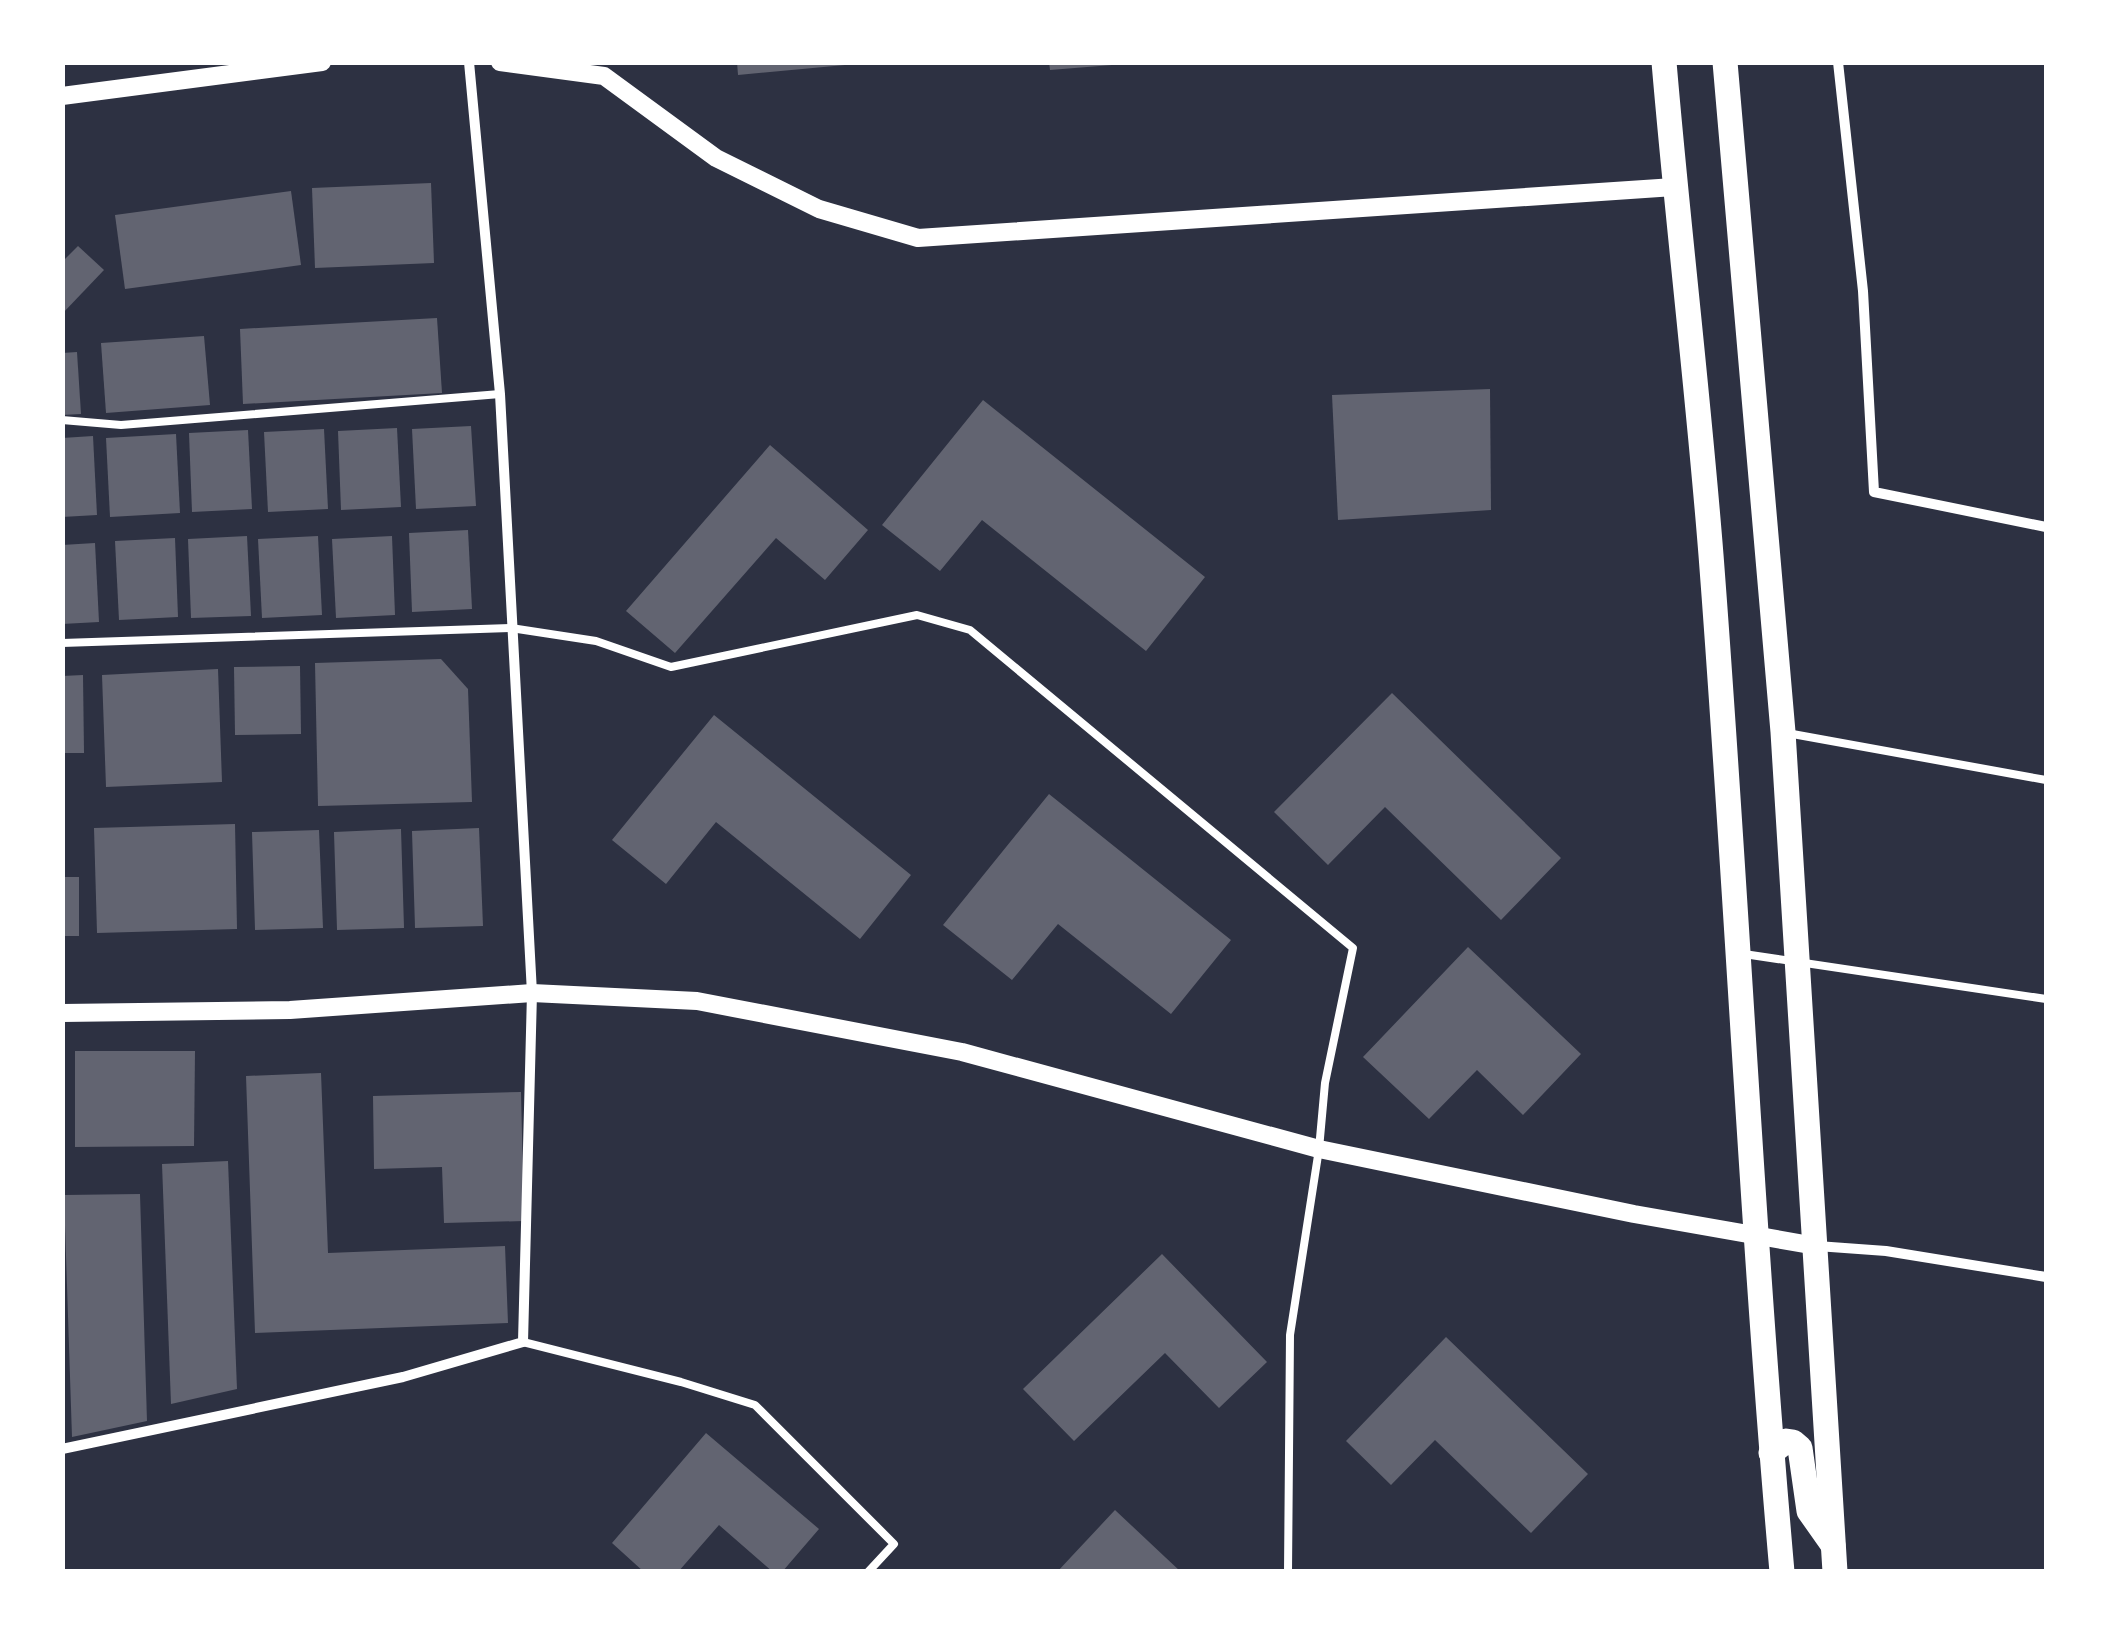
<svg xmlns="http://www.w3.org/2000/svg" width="2109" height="1634" font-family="'Golos Text',sans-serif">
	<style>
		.building { fill: #626471 }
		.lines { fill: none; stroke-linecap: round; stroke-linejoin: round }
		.service { stroke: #fff; stroke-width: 8 }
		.minor { stroke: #fff; stroke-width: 10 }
		.tertiary { stroke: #fff; stroke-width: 18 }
		.primary { stroke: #fff; stroke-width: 25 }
	</style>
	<rect width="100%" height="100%" fill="#2d3142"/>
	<g class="building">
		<path d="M737,62H845V65L738,75Z"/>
		<path d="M1049,62H1112V65L1050,70Z"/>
		<path d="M431,183L434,263L315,268L312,188Z"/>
		<path d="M291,191L301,265L125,289L115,215Z"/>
		<path d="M78,246L104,270L62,314V262Z"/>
		<path d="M437,318L442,393L243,404L240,329Z"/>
		<path d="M204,336L210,405L106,413L101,343Z"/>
		<path d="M77,352L81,414L62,415V353Z"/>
		<path d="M1490,389L1491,510L1338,520L1332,395Z"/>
		<path d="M983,400L1205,577L1146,651L982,520L940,571L882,525Z"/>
		<path d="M471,426L476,506L416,509L412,429Z"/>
		<path d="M397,428L401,507L341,510L338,431Z"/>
		<path d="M324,429L328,509L268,512L264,432Z"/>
		<path d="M248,430L252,509L192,512L189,433Z"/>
		<path d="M176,434L180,513L110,517L106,438Z"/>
		<path d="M93,436L97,515L62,517V438Z"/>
		<path d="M770,445L868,530L825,580L776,538L675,653L626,611Z"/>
		<path d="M468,530L472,609L412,612L409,533Z"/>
		<path d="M247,536L251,616L191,618L188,539Z"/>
		<path d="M318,536L322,615L262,618L258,539Z"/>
		<path d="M392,536L395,615L336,618L332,539Z"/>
		<path d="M175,538L178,617L119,620L115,541Z"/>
		<path d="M95,543L99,622L62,624V545Z"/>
		<path d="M441,659L468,689L472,802L318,806L315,663Z"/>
		<path d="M300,666L301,734L235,735L234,667Z"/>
		<path d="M218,669L222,782L106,787L102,675Z"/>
		<path d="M83,675L84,753H62V676Z"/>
		<path d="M1392,693L1561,858L1501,920L1385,807L1328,865L1274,812Z"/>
		<path d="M714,715L911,875L860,939L716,822L666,884L612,840Z"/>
		<path d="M1049,794L1231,940L1171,1014L1058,924L1012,980L943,925Z"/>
		<path d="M235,824L237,929L97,933L94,828Z"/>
		<path d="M479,828L483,926L415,928L412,831Z"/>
		<path d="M401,829L404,928L337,930L334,832Z"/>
		<path d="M319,830L323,928L255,930L252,832Z"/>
		<rect x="62" y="877" width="17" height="59"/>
		<path d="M1468,947L1581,1054L1523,1115L1477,1070L1429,1119L1363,1057Z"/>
		<path d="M75,1051H195L194,1146L75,1147Z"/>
		<path d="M321,1073L328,1253L505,1246L508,1323L255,1333L246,1076Z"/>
		<path d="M521,1092L524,1221L444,1223L442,1167L374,1169L373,1096Z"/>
		<path d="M228,1161L237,1389L171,1404L162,1164Z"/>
		<path d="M140,1194L147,1421L72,1437L64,1195Z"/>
		<path d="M1162,1254L1267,1362L1219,1408L1165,1353L1074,1441L1023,1389Z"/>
		<path d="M1446,1337L1588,1474L1531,1533L1435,1440L1391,1485L1346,1441Z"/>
		<path d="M706,1433L819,1529L782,1572H773L719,1525L678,1572H644L612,1543Z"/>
		<path d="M1115,1510L1181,1572H1057Z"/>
	</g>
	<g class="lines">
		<g class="service">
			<path d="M62,420L121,425L500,394"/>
			<path d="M62,643L511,628L596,641L671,667L917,615L970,630L1353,948L1325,1083L1319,1149L1290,1335L1288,1572"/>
			<path d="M1787,733L2046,780"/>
			<path d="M1744,954L2046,999"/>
			<path d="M523,1342L681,1382L755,1405L894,1544L868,1572"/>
		</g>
		<g class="minor">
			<path d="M1838,62L1863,291L1874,492L2046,527"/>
			<path d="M1817,1246L1886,1251L2046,1277"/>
			<path d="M62,1449L403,1377L523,1342L532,993L500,394L469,62"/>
		</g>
		<g class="tertiary">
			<path d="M500,62L604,76L716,158L819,209L918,238L1674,187"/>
			<path d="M62,96L322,62"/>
			<path d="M62,1013L290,1010L532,993L697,1001L962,1052L1319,1149L1634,1214L1816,1246"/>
		</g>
		<g class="primary">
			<path d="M1664,62C1678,227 1698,390 1711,555C1737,893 1752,1233 1782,1572"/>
			<path d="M1725,62L1783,732L1835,1572"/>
			<path d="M1771,1453L1786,1441L1793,1442L1800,1448L1809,1511L1833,1545"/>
		</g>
	</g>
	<rect width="2109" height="1634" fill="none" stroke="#ffffff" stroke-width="130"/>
</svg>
